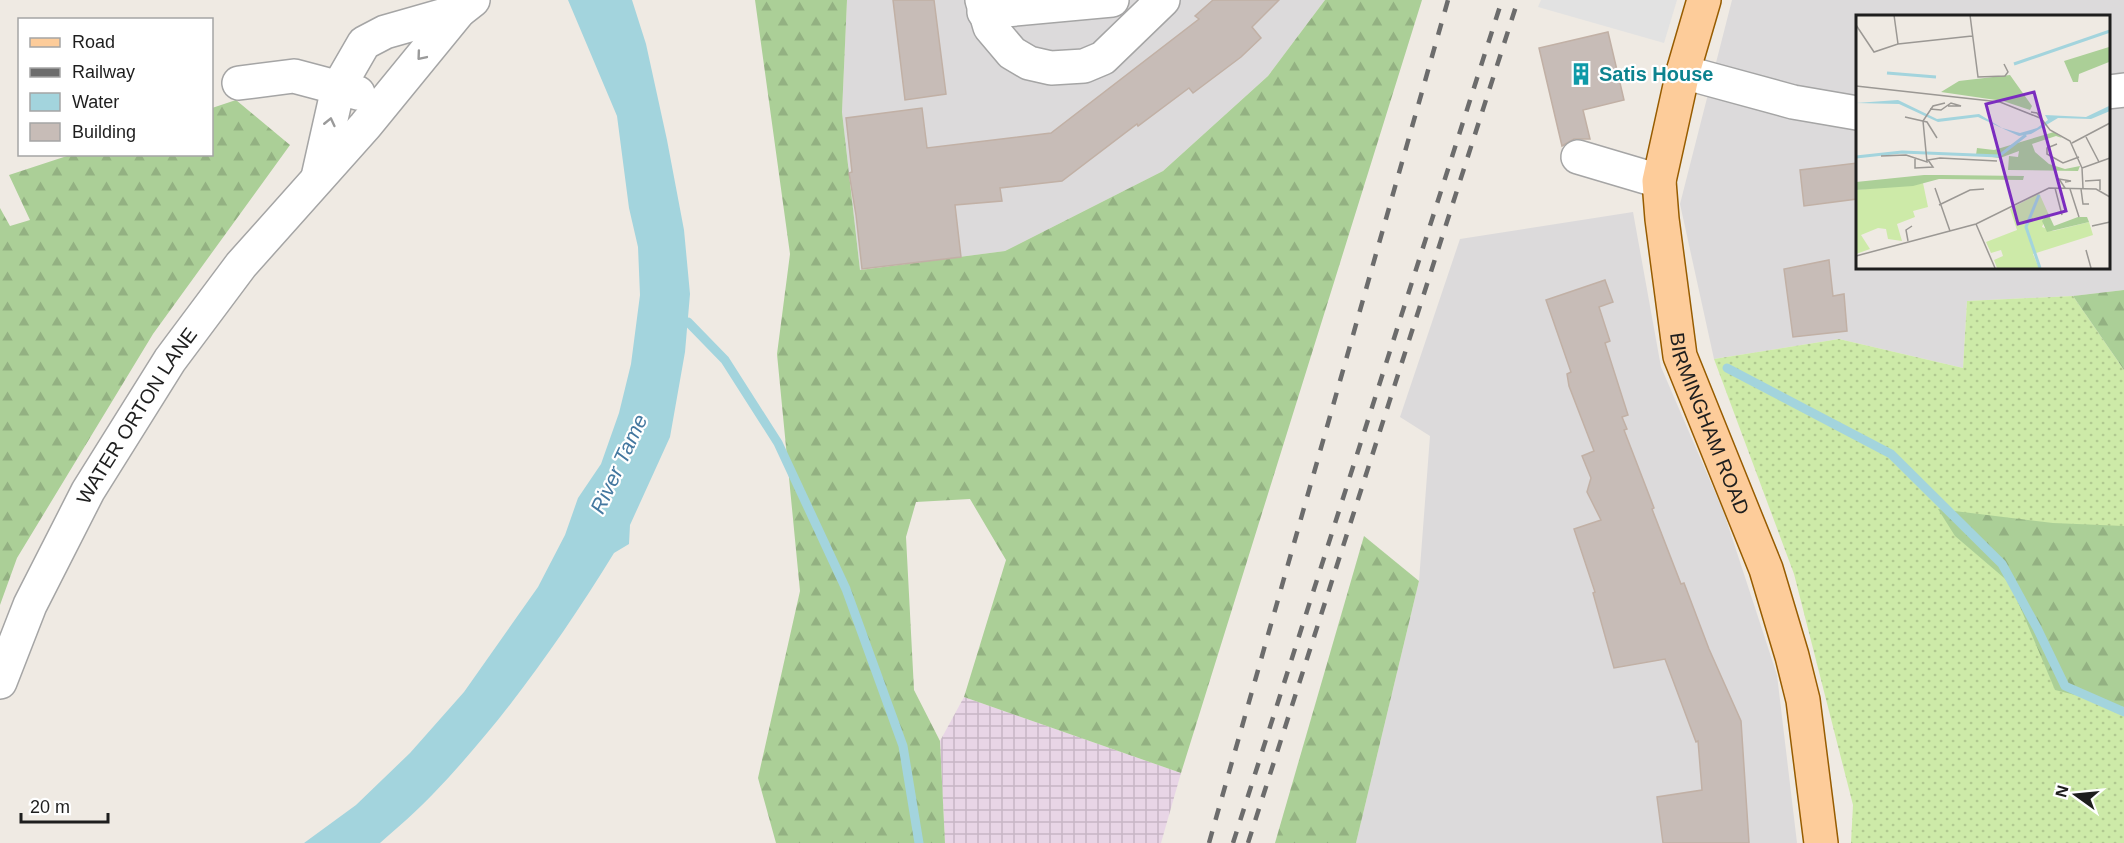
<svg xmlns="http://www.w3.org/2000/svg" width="2124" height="843" font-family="Arial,sans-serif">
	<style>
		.residential { fill: #dcdadb; fill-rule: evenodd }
		.industrial { fill: url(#industrial-grid) }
		.grass { fill: url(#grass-dots) }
		.forest { fill: url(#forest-firs) }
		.parking { fill: #e2e2e2 }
		.water { fill: #a3d4dd }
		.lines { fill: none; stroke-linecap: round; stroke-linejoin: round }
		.stream { stroke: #a3d4dd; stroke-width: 9 }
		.building { fill: #c7bcb7; stroke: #c1b0a5; stroke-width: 1.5 }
		.minor-casing { stroke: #a5a5a5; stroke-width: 36 }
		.major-casing { stroke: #975c00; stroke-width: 36 }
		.minor { stroke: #fff; stroke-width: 33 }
		.major { stroke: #fdcc9a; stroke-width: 33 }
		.rail { stroke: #6c6c6c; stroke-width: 4.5; stroke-dasharray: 12 12; stroke-linecap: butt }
		.oneway { stroke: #9a9a9a }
		.labels { text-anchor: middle; stroke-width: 4.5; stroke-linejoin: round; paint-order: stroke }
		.culture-label { font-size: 20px; font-weight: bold; fill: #0d838f; stroke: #fff; text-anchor: start }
		.street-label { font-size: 20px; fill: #1e1e1e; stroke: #fff }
		.water-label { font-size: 21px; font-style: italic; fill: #43779f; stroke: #fff }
		.inset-river { fill: none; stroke: #a3d4dd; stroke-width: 3 }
		.inset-road { fill: none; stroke: #9b9894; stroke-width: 1.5 }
		.view { fill: #7b2cbf; fill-opacity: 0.15; stroke: #7b2cbf; stroke-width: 3 }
		.inset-edge { fill: none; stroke: #1e1e1e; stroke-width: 3 }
	</style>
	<defs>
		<pattern id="industrial-grid" width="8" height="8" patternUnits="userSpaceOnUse" patternTransform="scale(1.5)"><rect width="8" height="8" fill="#e8d5e6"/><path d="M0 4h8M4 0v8" fill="none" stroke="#c7b6c5"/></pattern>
		<pattern id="grass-dots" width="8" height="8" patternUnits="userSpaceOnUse" patternTransform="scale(1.5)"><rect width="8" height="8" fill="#cdeaa8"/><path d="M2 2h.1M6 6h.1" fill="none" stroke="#b0c890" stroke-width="1.8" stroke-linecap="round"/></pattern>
		<pattern id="forest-firs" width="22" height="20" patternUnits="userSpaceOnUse" patternTransform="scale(1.5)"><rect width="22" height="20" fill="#abcf97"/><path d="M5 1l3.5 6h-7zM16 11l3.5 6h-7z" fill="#93b182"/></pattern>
	</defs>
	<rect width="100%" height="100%" fill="#efeae3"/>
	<g class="residential">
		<path d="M847,0H1325L1268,76L1163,171L1005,251L860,270L842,112Z"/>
		<path d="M1732,0H2124V290L2073,296L1967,301L1963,368L1839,339L1714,359L1680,204ZM1857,16H2108V267H1857Z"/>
		<path d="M1633,212L1661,367L1724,513L1777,675L1797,843H1356L1419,581L1430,436L1400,417L1460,239Z"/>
	</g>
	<path class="industrial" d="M964,697L1181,773L1161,843H945L940,741Z"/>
	<path class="grass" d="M2073,296L2124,370V843H1851L1853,805L1794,574L1714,359L1839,339L1963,368L1967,301Z"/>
	<g class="forest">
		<path d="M755,0H847L842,112L860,270L1005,251L1163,171L1268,76L1325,0H1422L1181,773L964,697L1006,560L970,499L916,502L906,537L914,690L940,741L945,843H776L758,778L800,591L777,354L790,254Z"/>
		<path d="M236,100L290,145L153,334L17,558L0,605V208L10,226L30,220L9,175L70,155L212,154V108Z"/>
		<path d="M2124,290V370L2073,296Z"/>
		<path d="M1938,509L2053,523L2124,526V707L2055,690L2010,583L1955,536Z"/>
		<path d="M1364,536L1419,581L1356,843H1275Z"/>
	</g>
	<path class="parking" d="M1541,0H1677L1664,43L1538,7Z"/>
	<path class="water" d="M568,0H632L646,44L667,140L684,230L690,294L685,352L670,437L630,525L629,544L614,553C561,639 503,721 433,794C417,811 398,827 380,843H304L356,805L410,753L464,692L538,587L565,535L578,498L601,464L619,413L631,364L640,295L638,247L629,208L617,116Z"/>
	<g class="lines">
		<g class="stream">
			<path d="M688,322L725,360L778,443L846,589L903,746L919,843"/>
			<path d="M1727,368L1891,454L2002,564L2037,628L2065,686L2124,712"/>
		</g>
	</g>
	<g class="building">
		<path d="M893,0H934L946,94L905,100Z"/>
		<path d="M1213,0H1279L1252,27L1261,38L1241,57L1193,93L1189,88L1138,126L1137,124L1062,181L1000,188L1002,201L955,205L961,257L862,269L856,215L849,173L852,172L846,118L922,108L927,148L1051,133L1199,19L1195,16Z"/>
		<path d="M1608,32L1624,100L1583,110L1590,139H1574L1562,146L1539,48Z"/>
		<path d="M1857,163V199L1804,206L1800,170Z"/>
		<path d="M1829,260L1833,296L1844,294L1847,331L1793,337L1784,269Z"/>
		<path d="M1605,280L1613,302L1599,307L1610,341L1605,343L1628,415L1622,417L1627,429L1624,430L1654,508L1652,509L1681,584L1684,583L1709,649L1741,721L1749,843H1663L1657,797L1702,790L1698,741L1696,742L1665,659L1614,668L1593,593L1595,592L1574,529L1601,520L1587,492L1591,478L1582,456L1594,451L1569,386L1567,374L1571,372L1546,300Z"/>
	</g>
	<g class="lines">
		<g class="minor-casing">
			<g id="minor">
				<path d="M982,0L990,27L1012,53L1029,63L1051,68L1084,66L1103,58L1163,0"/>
				<path d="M984,12L1112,0"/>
				<path d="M1683,72L1793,102L1857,113"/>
				<path d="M239,83L294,76L358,93"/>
				<path d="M2108,92L2124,90"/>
				<path d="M1578,157L1659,181"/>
				<path d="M318,177L338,88L364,43L385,32L459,11"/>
				<path id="s1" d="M0,682L30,605L88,491L170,360L241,265L365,126L459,11L473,0"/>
			</g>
		</g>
		<g class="major-casing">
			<g id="major">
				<path id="s2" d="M1704,0L1683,72L1659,181L1662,219L1680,356L1766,569L1792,656L1803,700L1821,843"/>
			</g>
		</g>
		<use href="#minor" class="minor"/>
		<use href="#major" class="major"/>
		<g class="rail">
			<path d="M1209,843L1448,0"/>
			<path d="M1233,843L1502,0"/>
			<path d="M1248,843L1518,0"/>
		</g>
	</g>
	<defs><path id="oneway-chevron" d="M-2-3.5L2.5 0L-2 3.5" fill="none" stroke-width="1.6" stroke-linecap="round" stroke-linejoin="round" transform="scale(1.5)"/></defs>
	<g class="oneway">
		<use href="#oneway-chevron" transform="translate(421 56) rotate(130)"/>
		<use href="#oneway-chevron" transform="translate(330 122) rotate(-77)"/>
	</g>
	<defs>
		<g id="building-bare" transform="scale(1.8)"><path d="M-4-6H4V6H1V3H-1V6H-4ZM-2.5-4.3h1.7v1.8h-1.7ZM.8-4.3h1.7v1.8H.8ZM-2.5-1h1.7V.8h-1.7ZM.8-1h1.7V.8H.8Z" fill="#0f9aa8" stroke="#fff" stroke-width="2.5" paint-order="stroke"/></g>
	</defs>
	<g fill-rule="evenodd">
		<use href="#building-bare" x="1581" y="74"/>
	</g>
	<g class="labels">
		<g class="culture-label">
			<text x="1599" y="81">Satis House</text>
		</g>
		<g class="street-label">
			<text dy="7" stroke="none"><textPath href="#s1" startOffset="300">WATER ORTON LANE</textPath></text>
			<text dy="7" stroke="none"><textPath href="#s2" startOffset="436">BIRMINGHAM ROAD</textPath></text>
		</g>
		<g class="water-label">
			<text transform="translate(619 464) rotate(-65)" y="7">River Tame</text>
		</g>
	</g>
	<g transform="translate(1856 15)">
		<rect width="254" height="254" fill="#efeae3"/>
		<path d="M67,168L72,192L57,196L59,202L41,209L46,226L32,224L30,214L22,213L5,220L14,234L0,239V175ZM183,178L192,198L186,212L197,216L233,207L237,220L177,239L183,253H141L138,245L147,241L145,235L135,238L130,227L161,215L154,194Z" fill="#cdeaa8"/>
		<path d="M253,32V47L223,59L222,67H217L208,46ZM154,60L176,91L174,95L147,86L85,77L103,66ZM198,117L206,123L200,121L176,129L179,137L193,149L209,154L224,151L222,156L152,155L153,141L162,142L163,136L144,143L120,140L121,133L138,135ZM68,160H86L168,161L167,165L83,164L57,171L0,175V167ZM192,198L198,211L222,202H231L233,207L191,217L186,206Z" fill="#abcf97"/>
		<path d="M42,85L81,104L123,99L146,113L164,118L181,113L192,105L189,100L230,102L253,91L254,96L235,104L202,103L175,119L163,121L122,102L82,107L43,89L0,88Z" fill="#a3d4dd"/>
		<path class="inset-river" d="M158,49L254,16M31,58L80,62M0,142L46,137L143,141L170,120M183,180L170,212L184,253"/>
		<path class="inset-road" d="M114,0L122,62L149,61L152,57L148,49M0,10L18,37L42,29L38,0M42,29L116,21M0,71L144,87L184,103M74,94L85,95L95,88L105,91H92M175,97L181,98L194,115L214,126L226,153M49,102L71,107L81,123M230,122L243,147M216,128L254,108M201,129L191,133V139L207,148L223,142M25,141L50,140L71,147L67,106L77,91L89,88M59,144V153L77,152L72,145L84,143L141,146M229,166L244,165V175M209,167L215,166L203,164L209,173M79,173L94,216M199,173L206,200M227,173L226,153L254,143M214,174L223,202M225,174L227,189H233M83,190L114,175L128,174M120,209L139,253M236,211L254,207M52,226L50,215L56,211M230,235L235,253M0,241L120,209L193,173L240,174L254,182"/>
		<path class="view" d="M178,77L210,196L162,209L130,89Z"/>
		<rect width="254" height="254" class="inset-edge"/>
	</g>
	<rect x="18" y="18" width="195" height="138" fill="#ffffff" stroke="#a5a5a5" stroke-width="1.5"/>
	<rect x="30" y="38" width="30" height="9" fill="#fdcc9a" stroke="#a5a5a5" stroke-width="1.5"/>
	<text x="72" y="48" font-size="18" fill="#1e1e1e">Road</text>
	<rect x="30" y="68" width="30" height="9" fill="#6c6c6c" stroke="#a5a5a5" stroke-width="1.5"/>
	<text x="72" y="78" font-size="18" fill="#1e1e1e">Railway</text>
	<rect x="30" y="93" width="30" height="18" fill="#a3d4dd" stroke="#a5a5a5" stroke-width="1.5"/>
	<text x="72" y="108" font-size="18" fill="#1e1e1e">Water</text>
	<rect x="30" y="123" width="30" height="18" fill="#c7bcb7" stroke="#a5a5a5" stroke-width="1.5"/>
	<text x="72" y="138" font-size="18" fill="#1e1e1e">Building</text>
	<g transform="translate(2076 795) rotate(285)" stroke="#ffffff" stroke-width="4.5" paint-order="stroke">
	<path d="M0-4.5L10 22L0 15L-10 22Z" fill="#1e1e1e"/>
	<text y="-9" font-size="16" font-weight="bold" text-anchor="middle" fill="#1e1e1e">N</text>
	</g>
	<path d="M21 813v9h87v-9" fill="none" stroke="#1e1e1e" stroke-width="3"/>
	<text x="30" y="813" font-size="18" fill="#1e1e1e" stroke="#ffffff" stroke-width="4.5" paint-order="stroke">20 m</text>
</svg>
